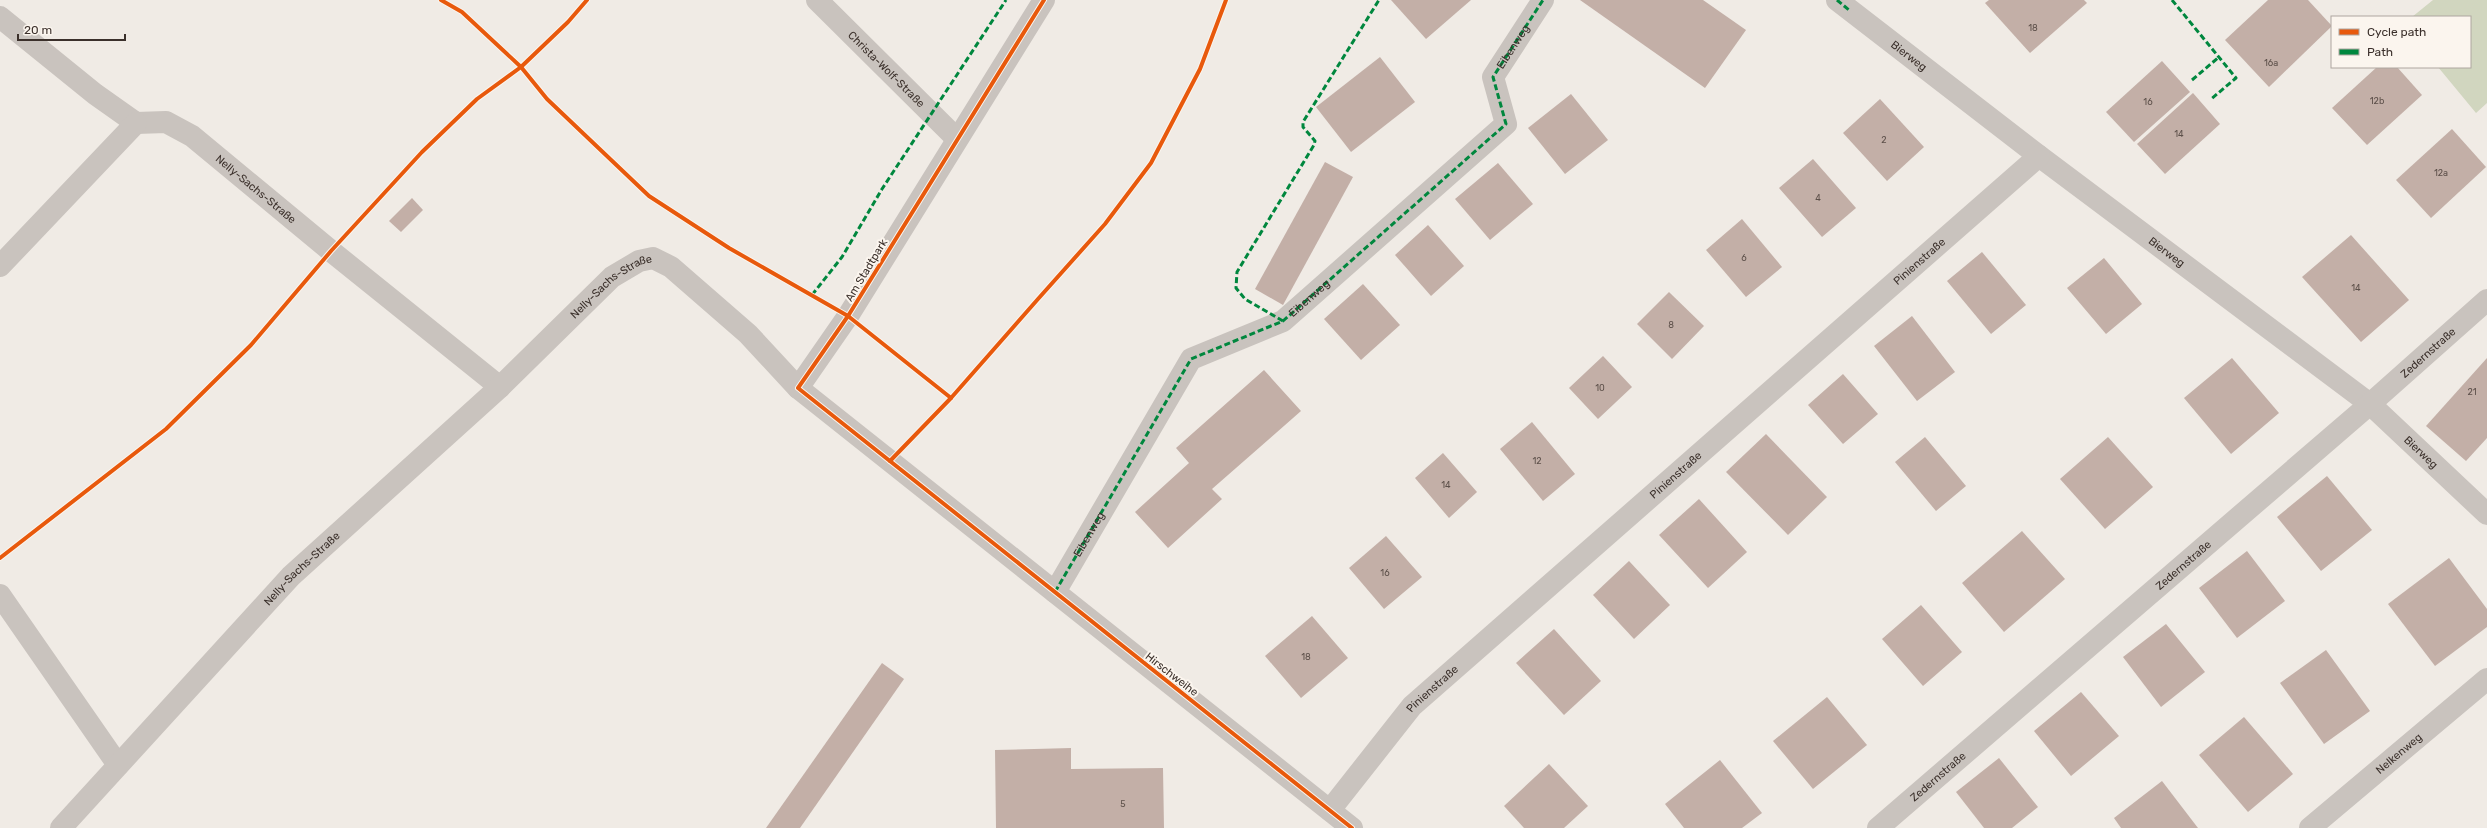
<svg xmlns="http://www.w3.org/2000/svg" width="2487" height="828" font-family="Rubik,sans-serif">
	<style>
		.green { fill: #d1d6bf }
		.building { fill: #c3afa7 }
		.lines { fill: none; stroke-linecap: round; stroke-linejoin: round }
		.minor { stroke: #c9c3be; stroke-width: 22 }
		.quiet { stroke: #00873e; stroke-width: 3; stroke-dasharray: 6 3; stroke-linecap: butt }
		.cycleway-casing { stroke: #fbf5ee; stroke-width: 6 }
		.cycleway { stroke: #e8590c; stroke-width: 4 }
		.labels { text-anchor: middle; stroke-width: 4; stroke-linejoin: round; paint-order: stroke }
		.number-label { font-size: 9px; fill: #5d504a }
		.street-label { font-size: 11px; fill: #3b302b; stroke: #fbf5ee }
	</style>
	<rect width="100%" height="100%" fill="#f0ebe5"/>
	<path class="green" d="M2433,0H2487V103L2476,113L2438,67H2470V17H2412Z"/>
	<g class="building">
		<path d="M1391,0H1471L1426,39Z"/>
		<path d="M1580,0H1703L1746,30L1705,88Z"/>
		<path d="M1989,0H2084L2087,3L2030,53L1985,3Z"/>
		<path d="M2268,0H2308L2332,26L2269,87L2225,40Z"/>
		<path d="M1380,57L1415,102L1351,152L1316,107Z"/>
		<path d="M2162,61L2190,92L2134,142L2106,112Z"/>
		<path d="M2377,67H2397L2422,95L2367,145L2332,108Z"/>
		<path d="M2193,93L2220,124L2165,174L2137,144Z"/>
		<path d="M1571,94L1608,140L1565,174L1528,128Z"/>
		<path d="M1880,99L1924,147L1887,181L1843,133Z"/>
		<path d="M2452,129L2486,167L2431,218L2396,180Z"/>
		<path d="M1813,159L1856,208L1822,237L1779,188Z"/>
		<path d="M1325,162L1353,177L1283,305L1255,289Z"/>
		<path d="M1498,163L1533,204L1490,240L1455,199Z"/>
		<path d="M412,198L423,210L401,232L389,221Z"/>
		<path d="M1742,219L1782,267L1746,297L1706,250Z"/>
		<path d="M1428,225L1464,266L1431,296L1395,255Z"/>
		<path d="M2351,235L2409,300L2361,342L2302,277Z"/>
		<path d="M1982,252L2026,305L1991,334L1947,281Z"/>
		<path d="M2104,258L2142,304L2106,334L2067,288Z"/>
		<path d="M1363,284L1400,325L1361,360L1324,319Z"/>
		<path d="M1669,292L1704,326L1672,359L1637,324Z"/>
		<path d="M1912,316L1955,372L1917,401L1874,346Z"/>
		<path d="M1603,356L1632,387L1598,419L1569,388Z"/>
		<path d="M2232,358L2279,413L2231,454L2184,398Z"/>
		<path d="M2487,358V438L2466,461L2426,426Z"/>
		<path d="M1264,370L1301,411L1212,489L1222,499L1168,548L1135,512L1189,463L1176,448Z"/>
		<path d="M1843,374L1878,414L1843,444L1808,405Z"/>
		<path d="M1532,422L1575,474L1543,501L1500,449Z"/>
		<path d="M1766,434L1827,497L1788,535L1726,472Z"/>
		<path d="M1925,437L1966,486L1936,511L1895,462Z"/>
		<path d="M2108,437L2153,487L2105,529L2060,479Z"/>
		<path d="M1443,453L1477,492L1449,518L1415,478Z"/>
		<path d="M2327,476L2372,530L2321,571L2277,517Z"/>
		<path d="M1699,499L1747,552L1708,588L1659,535Z"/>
		<path d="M2022,531L2065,579L2004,632L1962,583Z"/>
		<path d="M1386,536L1422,577L1384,609L1349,568Z"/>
		<path d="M2247,551L2285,601L2237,638L2199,588Z"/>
		<path d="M2449,558L2487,609V627L2435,666L2388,604Z"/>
		<path d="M1629,561L1670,605L1634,639L1593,595Z"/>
		<path d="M1921,605L1962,652L1923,686L1882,639Z"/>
		<path d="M1312,616L1348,658L1301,698L1265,656Z"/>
		<path d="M2166,624L2205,672L2161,707L2123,657Z"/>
		<path d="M1554,629L1601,681L1564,715L1516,663Z"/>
		<path d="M2326,650L2370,711L2324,744L2280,683Z"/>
		<path d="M882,663L904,679L800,828H766Z"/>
		<path d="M2081,692L2119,736L2071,776L2034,731Z"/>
		<path d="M1827,697L1867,745L1813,789L1773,741Z"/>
		<path d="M2244,717L2293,774L2248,812L2199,755Z"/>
		<path d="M1071,748V769L1163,768L1164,828H996L995,750Z"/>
		<path d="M1999,758L2038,807L2012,828H1984L1956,792Z"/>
		<path d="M1720,760L1762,813L1742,828H1684L1665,804Z"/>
		<path d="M1549,764L1588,806L1564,828H1524L1504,806Z"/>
		<path d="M2162,781L2198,828H2121L2114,818Z"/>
	</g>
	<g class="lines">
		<g class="minor">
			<path id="s1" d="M817,0L957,139"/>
			<path d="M1044,0L848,316L798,388L1352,828"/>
			<path id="s2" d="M1837,0L2039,156L2370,404L2487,514"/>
			<path id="s3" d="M0,17L95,94L136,123L166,122L192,136L331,251L500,387"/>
			<path d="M0,266L136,123"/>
			<path d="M1055,592L1191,359L1283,321L1506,124L1493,77L1543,0"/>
			<path d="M0,595L118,765"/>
			<path id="s4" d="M1330,810L1412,706L2039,156"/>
			<path id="s5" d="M61,828L291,576L500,387L612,277L639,261L653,258L671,267L748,334L798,388"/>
			<path id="s6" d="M1878,828L2370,404L2487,300"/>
			<path id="s7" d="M2310,828L2487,679"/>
		</g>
		<g class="quiet">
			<path d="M1837,0L1849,10"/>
			<path d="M2172,0L2236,78L2210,100"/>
			<path d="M2192,80L2219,57"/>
			<path d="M812,295L842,257L882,189L1006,0"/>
			<path d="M1283,321L1245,299L1236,288L1237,272L1314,145L1315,141L1303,127V122L1379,0"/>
			<path id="s8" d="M1055,592L1191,359L1283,321L1506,124L1493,77L1543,0"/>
		</g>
		<g class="cycleway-casing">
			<g id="cycleway">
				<path d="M441,0L462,12L521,67L547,99L649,196L729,248L848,316L951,398"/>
				<path d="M1044,0L848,316L798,388L1352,828"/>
				<path d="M890,461L951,398L1038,299L1105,224L1151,163L1200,69L1226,0"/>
				<path d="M0,558L166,429L251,345L331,251L422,152L477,99L521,67L568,22L587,0"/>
			</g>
		</g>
		<use href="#cycleway" class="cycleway"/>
	</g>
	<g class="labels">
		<g class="number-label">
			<text x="2033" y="31">18</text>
			<text x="2271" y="66">16a</text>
			<text x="2377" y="104">12b</text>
			<text x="2148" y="105">16</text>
			<text x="2179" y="137">14</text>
			<text x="1884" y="143">2</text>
			<text x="2441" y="176">12a</text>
			<text x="1818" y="201">4</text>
			<text x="1744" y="261">6</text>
			<text x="2356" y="291">14</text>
			<text x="1671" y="328">8</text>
			<text x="1600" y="391">10</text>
			<text x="2472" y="395">21</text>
			<text x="1537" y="464">12</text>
			<text x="1446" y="488">14</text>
			<text x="1385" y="576">16</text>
			<text x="1306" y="660">18</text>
			<text x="1123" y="807">5</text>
		</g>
		<g class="street-label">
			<text dy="4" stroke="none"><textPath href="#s8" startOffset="752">Eibenweg</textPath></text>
			<text dy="4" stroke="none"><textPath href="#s2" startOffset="91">Bierweg</textPath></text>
			<text dy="4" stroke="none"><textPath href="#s1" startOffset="98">Christa-Wolf-Straße</textPath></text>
			<text dy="4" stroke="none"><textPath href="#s3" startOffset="315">Nelly-Sachs-Straße</textPath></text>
			<text dy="4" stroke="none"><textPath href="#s2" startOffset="415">Bierweg</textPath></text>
			<text dy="4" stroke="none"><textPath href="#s4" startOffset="807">Pinienstraße</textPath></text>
			<text transform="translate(866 270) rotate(-59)" y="4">Am Stadtpark</text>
			<text dy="4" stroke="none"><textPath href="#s5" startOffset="774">Nelly-Sachs-Straße</textPath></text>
			<text dy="4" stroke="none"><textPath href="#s8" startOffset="404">Eibenweg</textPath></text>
			<text dy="4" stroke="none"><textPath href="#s6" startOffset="727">Zedernstraße</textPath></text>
			<text dy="4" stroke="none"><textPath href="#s2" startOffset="739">Bierweg</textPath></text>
			<text dy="4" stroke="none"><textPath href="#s4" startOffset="483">Pinienstraße</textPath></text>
			<text dy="4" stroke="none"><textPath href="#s8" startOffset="67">Eibenweg</textPath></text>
			<text dy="4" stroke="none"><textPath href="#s6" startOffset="403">Zedernstraße</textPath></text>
			<text dy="4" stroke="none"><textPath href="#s5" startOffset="354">Nelly-Sachs-Straße</textPath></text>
			<text transform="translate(1172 674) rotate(38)" y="4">Hirschweihe</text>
			<text dy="4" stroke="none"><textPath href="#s4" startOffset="159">Pinienstraße</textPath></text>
			<text dy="4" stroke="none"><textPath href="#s7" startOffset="116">Nelkenweg</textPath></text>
			<text dy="4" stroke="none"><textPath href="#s6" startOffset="79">Zedernstraße</textPath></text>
		</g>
	</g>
	<rect x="2331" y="16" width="140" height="52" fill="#fbf5ee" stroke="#aea6a0"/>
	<rect x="2339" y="29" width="20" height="6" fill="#e8590c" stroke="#aea6a0"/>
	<text x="2367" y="36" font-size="12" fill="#3b302b">Cycle path</text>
	<rect x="2339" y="49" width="20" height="6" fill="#00873e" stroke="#aea6a0"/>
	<text x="2367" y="56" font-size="12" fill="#3b302b">Path</text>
	<path d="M18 34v6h107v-6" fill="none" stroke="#3b302b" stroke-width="2"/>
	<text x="24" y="34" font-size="12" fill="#3b302b" stroke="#fbf5ee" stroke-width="3" paint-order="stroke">20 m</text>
</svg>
